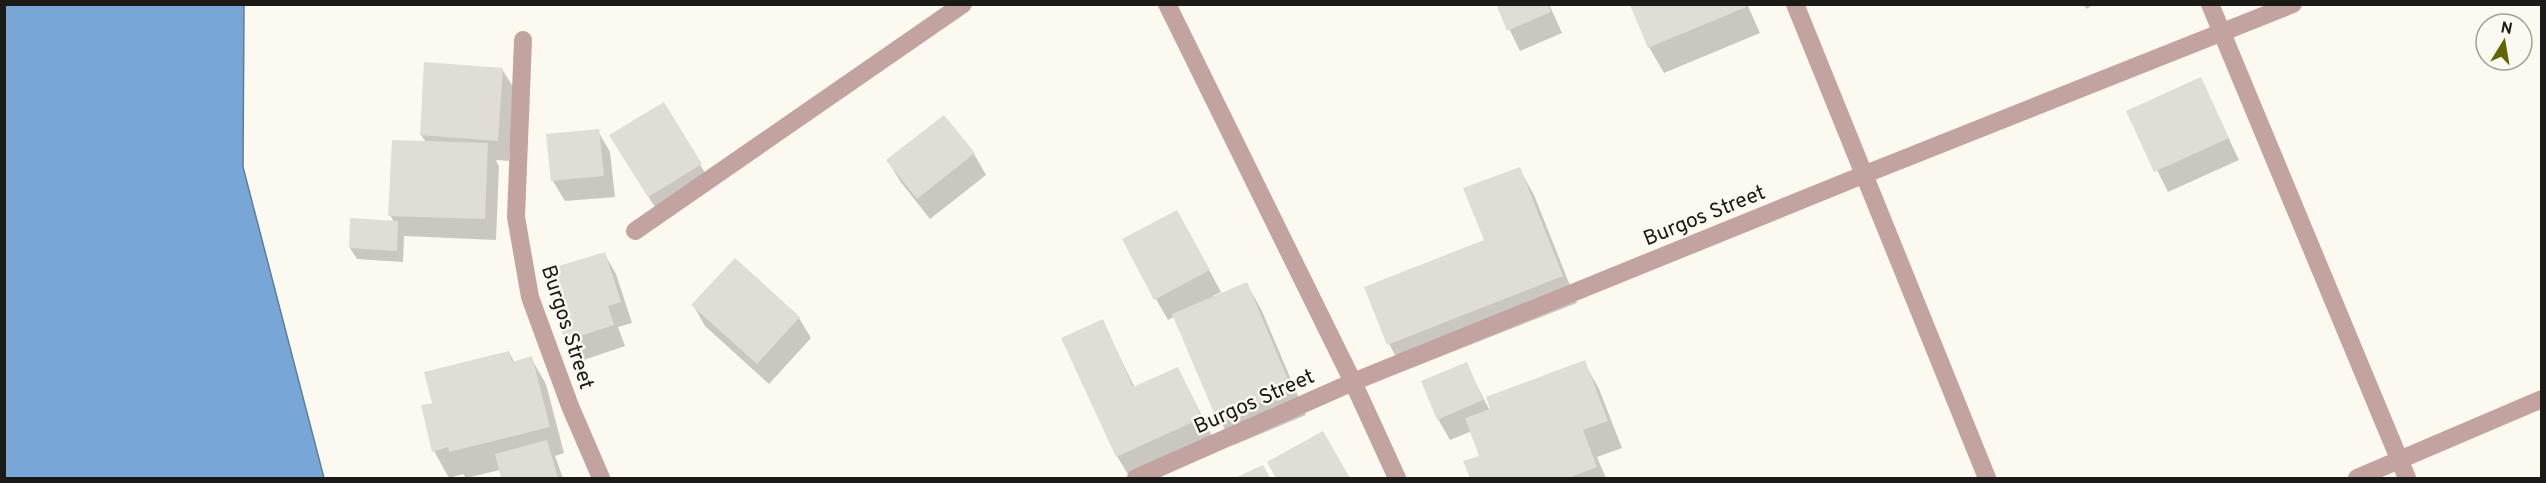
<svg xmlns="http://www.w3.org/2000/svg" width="2546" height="483" font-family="Overpass,sans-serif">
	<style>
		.water { fill: #78a7d7; stroke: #5c7d9d; stroke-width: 1.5 }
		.shadow { fill: #0003 }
		.building { fill: #e0ddd5 }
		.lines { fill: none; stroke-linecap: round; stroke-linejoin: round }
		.minor { stroke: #c3a3a0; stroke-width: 18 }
		.labels { text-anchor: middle; stroke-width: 5; stroke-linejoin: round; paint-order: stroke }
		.street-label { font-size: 21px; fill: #1b1a17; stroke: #fcf9f1 }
	</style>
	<rect width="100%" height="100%" fill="#fcf9f1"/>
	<path class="water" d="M4,5H244L243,167L324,478H5Z"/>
	<g class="shadow">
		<path d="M1497,4H1549L1562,33L1520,51Z"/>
		<path d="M1636,4H1747L1760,33L1664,73L1649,47Z"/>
		<path d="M2084,4H2095L2086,9Z"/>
		<path d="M502,69L515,90L509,161L496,160L499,166L496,240L404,236L403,262L357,259L350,248L394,222L390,215L426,142L421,135Z"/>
		<path d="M2200,79L2239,160L2168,192L2128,112Z"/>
		<path d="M663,104L713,186L661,217L623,156Z"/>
		<path d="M944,117L974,154L986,175L930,219L900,181L888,161Z"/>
		<path d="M598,131L610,152L615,197L565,201L553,181Z"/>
		<path d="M1519,168L1534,195L1577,303L1404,371L1389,344L1486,241Z"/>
		<path d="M1189,233L1221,292L1213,296L1214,298L1247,284L1262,311L1306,415L1234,445L1219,419L1175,316L1168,320L1156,299Z"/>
		<path d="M604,253L616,274L632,323L618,327L625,346L578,362L566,341L544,272Z"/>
		<path d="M693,305L799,318L811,338L769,384L705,326Z"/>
		<path d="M1102,321L1135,388L1178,368L1216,444L1130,478L1117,456Z"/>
		<path d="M509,352L514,362L531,358L546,384L564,453L555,456L563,478H503L500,470L466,478L463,474L449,478L434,451V404Z"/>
		<path d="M1584,362L1599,389L1622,448L1597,457L1606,478H1471L1465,462L1481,456L1472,431L1450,440L1438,419L1466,364L1490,411Z"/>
		<path d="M1322,433L1349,478H1278L1269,462Z"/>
	</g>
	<g class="building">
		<path d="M1496,4H1548L1551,12L1507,31Z"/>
		<path d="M1632,4H1745L1746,7L1648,48L1630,5Z"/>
		<path d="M424,62L503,68L498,141L420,135Z"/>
		<path d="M2201,77L2229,138L2154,172L2126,111Z"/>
		<path d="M664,102L702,164L648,197L609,135Z"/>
		<path d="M944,115L975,153L917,199L886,160Z"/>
		<path d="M599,129L604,176L551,181L546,134Z"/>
		<path d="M392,140L488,143L485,219L388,216Z"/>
		<path d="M1520,167L1563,276L1387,345L1364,287L1484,240L1463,188Z"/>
		<path d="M1177,210L1210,270L1154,300L1122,239Z"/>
		<path d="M350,218L398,221L397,251L349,248Z"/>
		<path d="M605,252L621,302L608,306L614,325L565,341L542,271Z"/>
		<path d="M735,258L800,317L757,364L691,305Z"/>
		<path d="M1247,282L1292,389L1217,420L1172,314Z"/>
		<path d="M1103,319L1133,387L1178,367L1202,418L1116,457L1061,338Z"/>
		<path d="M509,351L512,362L532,356L550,427L449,452L448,447L432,452L421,405L432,403L424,372Z"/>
		<path d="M1585,360L1608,421L1583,430L1597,467L1568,478H1470L1463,461L1479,456L1465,418L1490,409L1486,397Z"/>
		<path d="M1467,362L1483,400L1437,420L1421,381Z"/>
		<path d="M1323,431L1350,478H1276L1267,462Z"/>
		<path d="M547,440L558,478H501L495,454Z"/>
		<path d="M1263,465L1270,478H1235Z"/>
	</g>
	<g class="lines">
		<g class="minor">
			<path d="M1167,4L1353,382L1397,478"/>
			<path d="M1795,4L1987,478"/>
			<path d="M2210,4L2407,478"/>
			<path d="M523,40L516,217L530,297L570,406L601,478"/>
			<path d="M635,231L963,4"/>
			<path d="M1136,478L1353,382L1863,175L2293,4"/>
			<path d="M2357,478L2542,399"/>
		</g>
	</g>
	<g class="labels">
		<g class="street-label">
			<text transform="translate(1704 215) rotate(-22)" y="7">Burgos Street</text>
			<text transform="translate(568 327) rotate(72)" y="7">Burgos Street</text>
			<text transform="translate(1254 401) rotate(-24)" y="7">Burgos Street</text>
		</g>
	</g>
	<rect width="2546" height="483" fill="none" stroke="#1b1a17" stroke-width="12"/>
	<g transform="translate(2504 42) rotate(11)"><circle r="28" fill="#fcf9f1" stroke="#a2a09a" stroke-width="1.5"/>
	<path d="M0-4.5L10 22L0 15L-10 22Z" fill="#636600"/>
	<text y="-9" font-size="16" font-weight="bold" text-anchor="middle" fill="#1b1a17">N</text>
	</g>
</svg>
